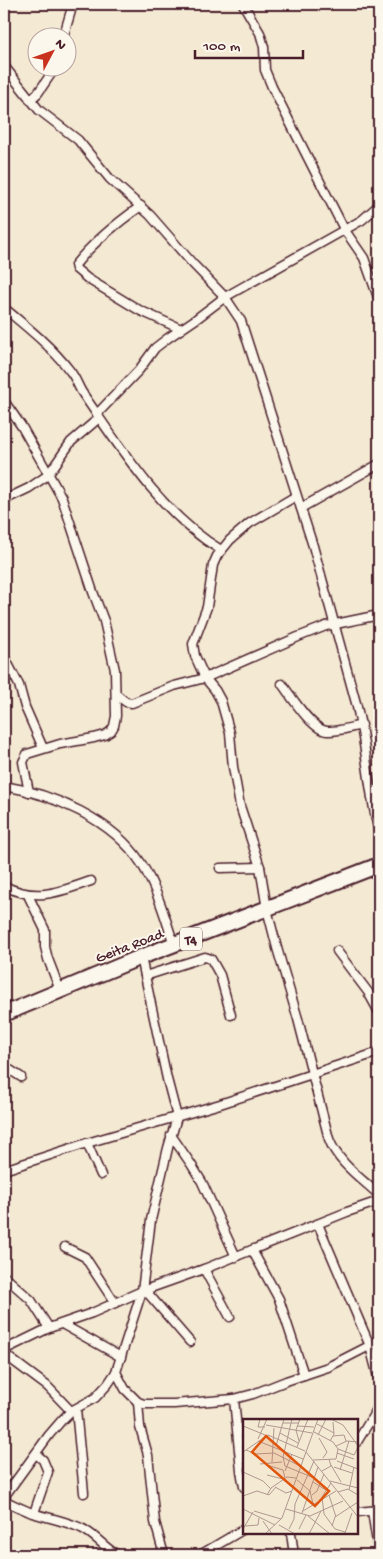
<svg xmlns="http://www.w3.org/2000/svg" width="383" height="1559" font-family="'Gochi Hand',sans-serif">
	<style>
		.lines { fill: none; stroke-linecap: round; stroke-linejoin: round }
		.street-casing { stroke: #4a1f2b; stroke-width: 11 }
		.highway-casing { stroke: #4a1f2b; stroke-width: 18 }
		.street { stroke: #fbf7ec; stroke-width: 8 }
		.highway { stroke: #fbf7ec; stroke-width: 14 }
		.labels { text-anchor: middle; stroke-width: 4; stroke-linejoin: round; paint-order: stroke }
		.shield { fill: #fbf7ec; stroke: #7f6065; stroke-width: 1 }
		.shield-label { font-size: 14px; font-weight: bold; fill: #4a1f2b }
		.street-label { font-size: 15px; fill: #4a1f2b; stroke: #fbf7ec }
		.inset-road { fill: none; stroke: #b09890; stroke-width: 1 }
		.view { fill: #e0560e; fill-opacity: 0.15; stroke: #e0560e; stroke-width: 2.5 }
		.inset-edge { fill: none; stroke: #4a1f2b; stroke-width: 2.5 }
	</style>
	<rect width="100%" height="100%" fill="#f4e9d3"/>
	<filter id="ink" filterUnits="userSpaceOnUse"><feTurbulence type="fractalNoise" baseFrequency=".02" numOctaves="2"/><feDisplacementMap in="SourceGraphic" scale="10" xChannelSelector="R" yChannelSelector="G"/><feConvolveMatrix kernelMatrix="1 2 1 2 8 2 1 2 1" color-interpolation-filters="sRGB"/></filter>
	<g filter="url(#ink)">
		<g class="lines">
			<g class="street-casing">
				<g id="street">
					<path d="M243,4L260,33L264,47L265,70L272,87L344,229L364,258L379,300"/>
					<path d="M63,38L73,4"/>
					<path d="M4,66L39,110L78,140L110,179L150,215L192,263L225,297L241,321L313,546L356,703C367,746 368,790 379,832"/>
					<path d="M30,100L38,93L55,68"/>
					<path d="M141,206C117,223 94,241 75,265L76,269L88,279L139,310L181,329"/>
					<path d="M4,308C27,327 52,347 70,371C76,378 78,387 83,394C121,449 162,515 221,550"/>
					<path d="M4,401L22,427L62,498L93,592L104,621L115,670L116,716L114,726L111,731L105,735L94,738L60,744L27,754L23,762L29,792"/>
					<path d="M97,414L139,370L155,348L168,338L196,319L225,297L362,220L379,205"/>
					<path d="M296,496L250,523L230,540L217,556L213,565L207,607L193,644L195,656L205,678L215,690L221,701L230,733L233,767L240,806L260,867L267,909L277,948L298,1019L329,1139C338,1163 361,1178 379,1195"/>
					<path d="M4,500L29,488L48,475L71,442L99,418"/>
					<path d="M301,508L379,464"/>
					<path d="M4,656L19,685L25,707L43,748"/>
					<path d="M282,684C291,696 312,730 327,731C338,732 351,727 362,725"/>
					<path d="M117,695L126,702L132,703L174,686L205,678L298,637L326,626L379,615"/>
					<path d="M4,786C53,794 113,820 141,863C156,886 166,919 174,945"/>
					<path d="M372,797L379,788"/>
					<path d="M220,868L260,867"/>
					<path d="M4,886C37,902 59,892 91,881"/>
					<path d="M28,895L45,930V947L48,959L60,990"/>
					<path d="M337,951L368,992L379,1012"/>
					<path d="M145,976L205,957L211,959L220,975L231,1015"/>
					<path d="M4,1066L21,1077"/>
					<path d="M171,1135L191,1164L202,1182L236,1257"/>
					<path d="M87,1143L101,1175"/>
					<path d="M4,1170L87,1143L220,1104L379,1052"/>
					<path d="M318,1224L370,1346L379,1381"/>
					<path d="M65,1247L85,1257L115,1303"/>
					<path d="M252,1250L279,1299L304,1375"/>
					<path d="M204,1269L230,1317"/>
					<path d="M4,1276L31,1300L49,1328"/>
					<path d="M145,1290L190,1342"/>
					<path d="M62,1324L121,1357"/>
					<path d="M4,1350L49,1328L92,1313L142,1291L204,1269L347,1212L379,1201"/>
					<path d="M4,1354L47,1386L71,1411"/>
					<path d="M116,1372L125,1389L138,1402L144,1404H174L234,1399L253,1394L286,1381L328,1367L379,1341"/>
					<path d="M234,1399L241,1471L244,1487"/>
					<path d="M138,1402L140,1427L148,1455L155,1522L164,1555"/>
					<path d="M76,1409L84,1493"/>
					<path d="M357,1442L379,1406"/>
					<path d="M4,1497L49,1435L62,1420L71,1411L95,1398L108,1384L116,1372L142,1291L151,1220L168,1148L177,1117L167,1079L141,957"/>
					<path d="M4,1500C13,1505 23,1509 32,1513C49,1518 65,1521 81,1528C96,1535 105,1549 118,1555"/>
					<path d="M372,1511L379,1555"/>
					<path d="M357,1512L379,1510"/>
					<path d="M34,1513L48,1472L43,1460L36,1454"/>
					<path d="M291,1533L294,1555"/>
					<path d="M153,1555H167"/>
					<path d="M200,1555L244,1529"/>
				</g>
			</g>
			<g class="highway-casing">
				<path id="highway" d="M4,1014L141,957L379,865"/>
			</g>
			<use href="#street" class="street"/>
			<use href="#highway" class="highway"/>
		</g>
	</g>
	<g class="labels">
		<rect class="shield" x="180" y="927.5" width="22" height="23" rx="4"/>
		<g class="shield-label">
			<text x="191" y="944">T4</text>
		</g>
		<g class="street-label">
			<text transform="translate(129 945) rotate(-21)" y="5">Geita Road</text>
		</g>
	</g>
	<g transform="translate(243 1419)">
		<rect width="115" height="115" fill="#f4e9d3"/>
		<path class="inset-road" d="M17,0L15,8H22M88,0L100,6L115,27M40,4H56M74,5L91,14M23,6L69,14M0,7L22,16M54,7L71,8M37,14L55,24M75,16L83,0M90,17L101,16L103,22M76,19L84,33L80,39M15,20L24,0M15,22L60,40M56,22L53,11L57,0M87,22L91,15L90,3M33,27L41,0M93,27L104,22L115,23M54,28L65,0M95,30L111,36L115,28M3,31L13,35L31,34L57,47M0,33L25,16L62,32M63,33L115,98M94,34L111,40M40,38L42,47L71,59M40,38L49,0M70,41L93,40L95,30L90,23L71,13M94,42L115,50M29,43L31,9M17,45L39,43M24,46L40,51L42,59M88,46L98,63M91,48L109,54M97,51L106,22M42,52L49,35M79,52L88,47L86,40M0,53L20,62L28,70M24,56L40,60M54,61L67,72L70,85M87,62L115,69M70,63L83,71M88,64L79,78L81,95L92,110L102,113M32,68L43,74L49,72M106,71L111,48M95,73L105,70L115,76M24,76L28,69L44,58L53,59M69,76L74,72L81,55M86,76L93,98M0,77L14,72L26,76L33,68M52,85L71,42M0,90L32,106M43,90L67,97L100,82M11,92L38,100M60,92L93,72M59,94L75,48M65,97L87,115M20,102L29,115M36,106L52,115M2,107L15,106L16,99M89,107L92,98L115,83M0,110L10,93M46,110L51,100L52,85M56,110L63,96M102,114L109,94M22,115L39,99L75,0M66,115L78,92"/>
		<path class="view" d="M23,17L86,72L72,87L9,33Z"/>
		<rect width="115" height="115" class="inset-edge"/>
	</g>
	<rect width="383" height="1559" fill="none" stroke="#fbf7ec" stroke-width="20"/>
	<rect x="10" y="10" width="363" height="1539" fill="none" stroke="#4a1f2b" stroke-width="2" filter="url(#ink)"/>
	<g transform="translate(52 52) rotate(49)"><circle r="24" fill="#fbf7ec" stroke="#b4a19f"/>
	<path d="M0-4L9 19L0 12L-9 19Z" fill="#c8321e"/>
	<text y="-8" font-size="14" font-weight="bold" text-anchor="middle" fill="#4a1f2b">N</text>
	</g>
	<path d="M195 50v8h108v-8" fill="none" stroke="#4a1f2b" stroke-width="2.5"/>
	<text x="203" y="50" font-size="15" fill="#4a1f2b" stroke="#fbf7ec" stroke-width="4" paint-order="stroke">100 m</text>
</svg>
